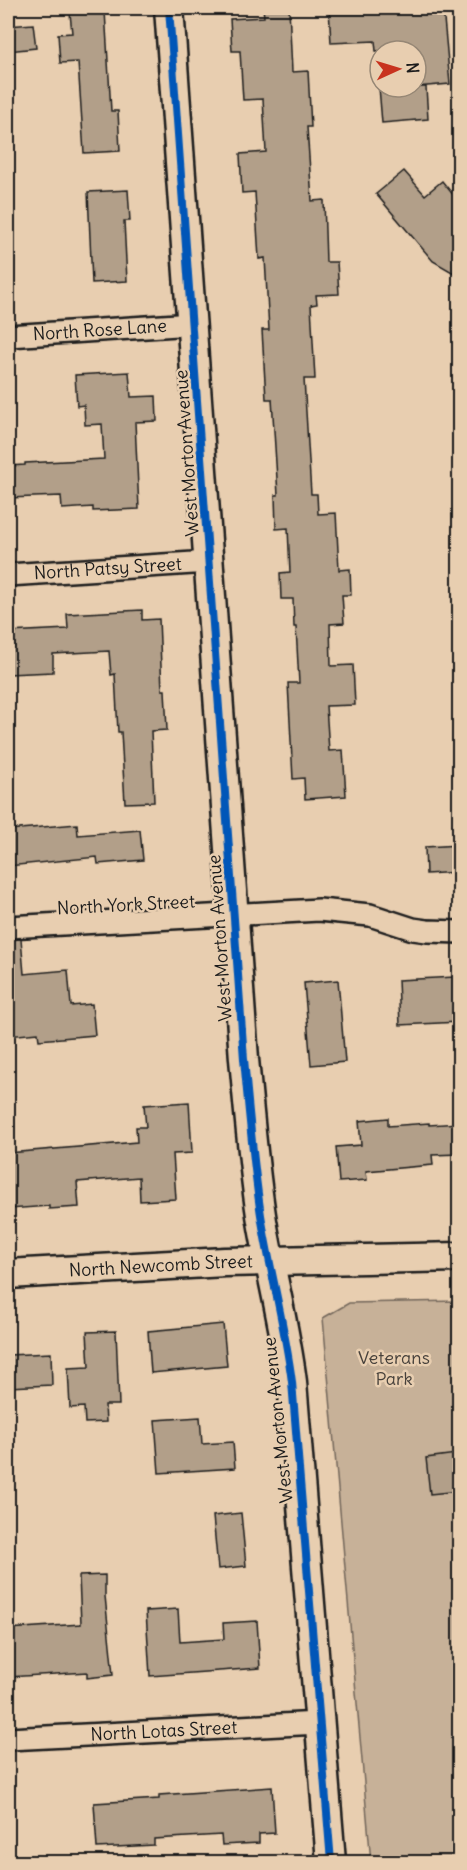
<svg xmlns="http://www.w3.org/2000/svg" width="467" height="1870" font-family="Delius,sans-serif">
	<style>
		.green { fill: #c7b198; stroke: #72665a; stroke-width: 1.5 }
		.building { fill: #b29f89; stroke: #1c1c1c; stroke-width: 1.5 }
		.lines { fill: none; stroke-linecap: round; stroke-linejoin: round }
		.minor-casing { stroke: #1c1c1c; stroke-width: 26 }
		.secondary-casing { stroke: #1c1c1c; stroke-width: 33 }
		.minor { stroke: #e8ceb0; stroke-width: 21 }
		.secondary { stroke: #e8ceb0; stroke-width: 28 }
		.cycleway-casing { stroke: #e8ceb0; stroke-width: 11 }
		.cycleway { stroke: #0057b8; stroke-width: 8 }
		.labels { text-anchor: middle; stroke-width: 5; stroke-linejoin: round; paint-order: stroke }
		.street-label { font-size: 18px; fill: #1c1c1c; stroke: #e8ceb0 }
		.park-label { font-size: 18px; fill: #47413b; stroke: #e8ceb0 }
	</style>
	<rect width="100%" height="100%" fill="#e8ceb0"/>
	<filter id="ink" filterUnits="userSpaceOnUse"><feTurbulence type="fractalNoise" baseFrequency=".0167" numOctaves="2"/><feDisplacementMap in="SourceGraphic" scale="12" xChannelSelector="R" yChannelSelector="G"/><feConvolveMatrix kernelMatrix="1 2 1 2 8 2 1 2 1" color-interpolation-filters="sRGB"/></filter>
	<g filter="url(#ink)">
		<path class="green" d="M459,1301V1862H371L323,1318L349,1303Z"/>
		<g class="building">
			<path d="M263,8H289L292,72L308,71L311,127H307L312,201L324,200L326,262H337L339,294L316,295L317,304L311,305L315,379H304L311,494H317L318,514L336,513L339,570L350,569L351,595H342L344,623L330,624L331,666L353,665L355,705L326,706L329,751L343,750L346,796L305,799L304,778L293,779L288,683H299L296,627H294L293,599H281L280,573L290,572L288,528L276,529L275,495H278L272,399H266L262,330H269L265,258L259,259L255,192L242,193L240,154L266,152L263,99L243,100L240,51H232L230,19L264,17Z"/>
			<path d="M329,8H443L450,84L416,87V51H376L375,41L331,43Z"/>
			<path d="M105,11L111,111H118L120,151L84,153L78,62L60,63L58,34L72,33L70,13Z"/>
			<path d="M33,24L36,48L8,51V26Z"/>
			<path d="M379,87H426L428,119L382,123Z"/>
			<path d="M404,171L425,195L442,181L459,202V276L433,261L376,194Z"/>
			<path d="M128,190L130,221H124L127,281L92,283L88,192Z"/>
			<path d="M129,372L131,397L156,396L157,421L135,422L139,509L93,511V507L62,509L61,496L8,498V466L25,465V463L104,459L102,424L85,425L84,405L77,406L75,375Z"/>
			<path d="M142,610V620L159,619L162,690H165L167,730L151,731L154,802L125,803L121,732H118L115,674L111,675L109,651L53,654V672L8,674V632L68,629L67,614Z"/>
			<path d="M77,824L78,835L140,830L143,860L98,864L97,857L8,866V830Z"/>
			<path d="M459,845V872L426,874L425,847Z"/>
			<path d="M21,939L24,974L68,970L71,1006L92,1004L95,1035L39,1040L38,1033L8,1036V940Z"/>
			<path d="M455,977L456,995H459V1022L400,1025L398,980Z"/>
			<path d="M338,980L345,1062L311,1065L304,983Z"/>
			<path d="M189,1102L192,1153L173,1154L176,1199L140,1201L139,1177L77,1182L79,1207L49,1209V1206L9,1209L8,1153L137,1142L136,1127H146L144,1105Z"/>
			<path d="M388,1118V1126L429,1123V1125L459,1123V1154L432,1155L433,1165L366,1171L367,1180L339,1182L336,1147L361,1145L359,1121Z"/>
			<path d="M223,1324L227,1366L151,1373L148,1331Z"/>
			<path d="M116,1331L119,1405H105L106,1422L85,1423L84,1407L70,1408L68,1368L89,1367L87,1332Z"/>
			<path d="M51,1353L52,1385L8,1387V1355Z"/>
			<path d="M200,1417L202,1444L233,1442L235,1468L159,1473L155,1420Z"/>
			<path d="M456,1454L459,1491L430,1494L426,1458Z"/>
			<path d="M241,1513L246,1566L218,1569L213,1516Z"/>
			<path d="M105,1575V1596L113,1675L87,1678V1672L8,1677V1629L81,1624L79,1576Z"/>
			<path d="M178,1609L180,1642L224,1639L223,1623L257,1621L260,1668L150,1676L146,1611Z"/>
			<path d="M272,1787L275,1833L259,1834V1843L222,1845L221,1835L154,1839V1845L97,1848L94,1803L159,1799V1795Z"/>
		</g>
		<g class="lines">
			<g class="minor-casing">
				<g id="minor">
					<path id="s1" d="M8,336L193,324"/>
					<path id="s2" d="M8,575L209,562"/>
					<path d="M8,927L319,910L370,915L413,929L427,931L460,932"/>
					<path id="s3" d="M8,1739L319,1723"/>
				</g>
			</g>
			<g class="secondary-casing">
				<g id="secondary">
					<path d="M169,8L244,1059C249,1111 253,1163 261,1215C270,1271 285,1326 292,1382L331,1862"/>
					<path id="s4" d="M8,1274L225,1262L460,1257"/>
				</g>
			</g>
			<use href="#minor" class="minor"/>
			<use href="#secondary" class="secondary"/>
			<g class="cycleway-casing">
				<path id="cycleway" d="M169,8L244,1059C249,1111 253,1163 261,1215C270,1271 285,1326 292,1382L331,1862"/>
			</g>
			<use href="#cycleway" class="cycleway"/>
		</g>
	</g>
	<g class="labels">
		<g class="street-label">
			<text dy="6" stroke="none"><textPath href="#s1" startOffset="92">North Rose Lane</textPath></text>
			<text transform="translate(187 453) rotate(-94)" y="6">West Morton Avenue</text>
			<text dy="6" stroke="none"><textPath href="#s2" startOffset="100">North Patsy Street</textPath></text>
			<text transform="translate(126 905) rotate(-3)" y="6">North York Street</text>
			<text transform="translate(220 938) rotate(-94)" y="6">West Morton Avenue</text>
			<text dy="6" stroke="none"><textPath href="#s4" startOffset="153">North Newcomb Street</textPath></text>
			<text transform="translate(278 1420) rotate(-96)" y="6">West Morton Avenue</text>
			<text dy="6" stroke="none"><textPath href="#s3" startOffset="156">North Lotas Street</textPath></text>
		</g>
		<g class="park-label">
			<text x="394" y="1364">Veterans<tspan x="394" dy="21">Park</tspan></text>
		</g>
	</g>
	<rect width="467" height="1870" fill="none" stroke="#e8ceb0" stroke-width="30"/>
	<rect x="15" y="15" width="437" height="1840" fill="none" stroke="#1c1c1c" stroke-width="2" filter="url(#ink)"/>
	<g transform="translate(398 69) rotate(86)"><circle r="28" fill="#e8ceb0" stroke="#968775" stroke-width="1.5"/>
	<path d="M0-4.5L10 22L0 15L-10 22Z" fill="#c8321e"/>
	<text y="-9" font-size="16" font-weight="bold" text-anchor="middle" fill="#1c1c1c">N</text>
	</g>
</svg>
